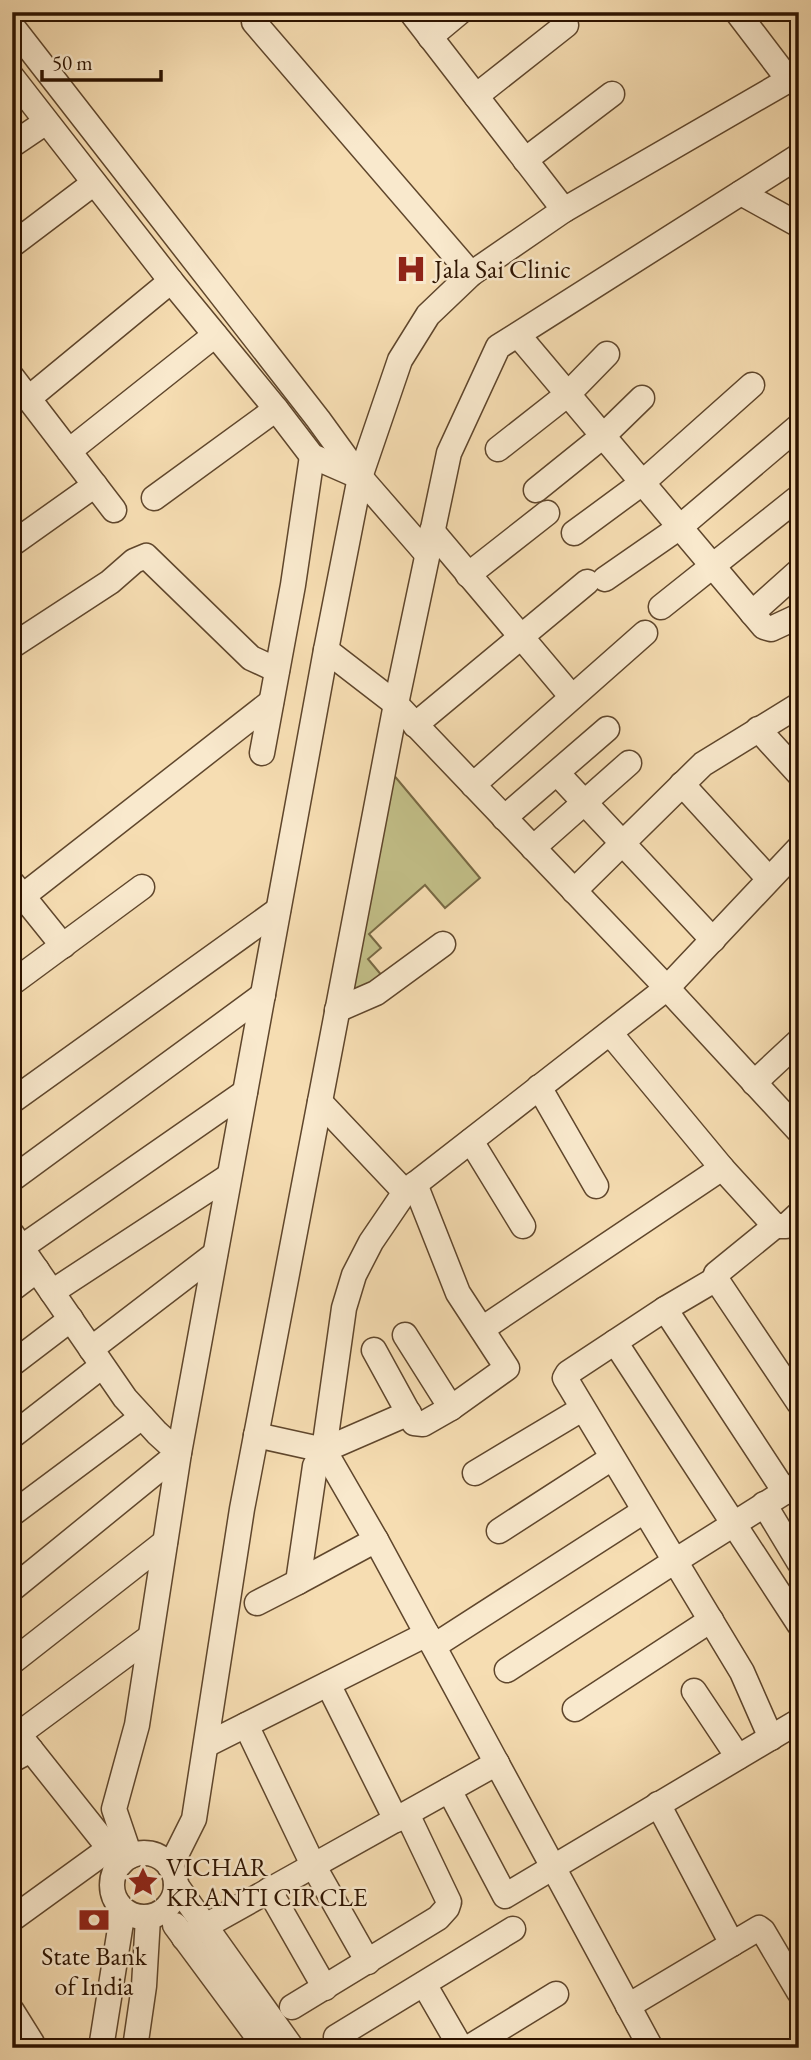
<svg xmlns="http://www.w3.org/2000/svg" width="811" height="2060" font-family="'EB Garamond',serif">
	<style>
		.green { fill: #c2bf88; stroke: #786944; stroke-width: 2 }
		.lines { fill: none; stroke-linecap: round; stroke-linejoin: round }
		.minor-casing { stroke: #5f462c; stroke-width: 27 }
		.minor { stroke: #f9e9cd; stroke-width: 24 }
		.labels { text-anchor: middle; stroke-width: 5; stroke-linejoin: round; paint-order: stroke }
		.poi-label { font-size: 26px; fill: #2d1300; stroke: #f9e9cd; text-anchor: start }
	</style>
	<rect width="100%" height="100%" fill="#f6ddb2"/>
	<filter id="stains"><feTurbulence type="fractalNoise" baseFrequency=".00286" numOctaves="4"/><feColorMatrix values="0 0 0 0 .2 0 0 0 0 .09 0 0 0 0 .02 0 0 0 .5 -.17"/></filter>
	<radialGradient id="worn" r=".72"><stop offset=".6" stop-color="#630" stop-opacity="0"/><stop offset="1" stop-color="#630" stop-opacity=".3"/></radialGradient>
	<path class="green" d="M392,773L480,878L445,908L425,885L369,934L381,948L368,959L388,983L342,1006Z"/>
	<g class="lines">
		<g class="minor-casing">
			<g id="minor">
				<path d="M411,12L564,210"/>
				<path d="M737,12L788,79"/>
				<path d="M254,22L471,274"/>
				<path d="M12,26L318,419L360,477L427,554"/>
				<path d="M430,37L460,12"/>
				<path d="M12,77L171,281L276,409L312,456L360,477"/>
				<path d="M476,96L566,25"/>
				<path d="M12,145L46,122"/>
				<path d="M525,160L612,94"/>
				<path d="M741,193L799,225"/>
				<path d="M12,245L94,183"/>
				<path d="M518,335L764,627L771,629L799,616"/>
				<path d="M12,377L114,510"/>
				<path d="M29,398L171,281"/>
				<path d="M498,449L568,394L607,354"/>
				<path d="M69,451L215,335"/>
				<path d="M536,490L603,436L642,398"/>
				<path d="M154,498L276,409"/>
				<path d="M432,531L572,697"/>
				<path d="M574,533L642,483L752,385"/>
				<path d="M12,544L95,485"/>
				<path d="M468,575L547,513"/>
				<path d="M605,579L680,527L799,426"/>
				<path d="M661,607L799,497"/>
				<path d="M752,613L799,571"/>
				<path d="M12,646L110,582L134,561L146,556L251,658L277,670"/>
				<path d="M326,650L396,704L667,988L799,1131"/>
				<path d="M415,725L587,582"/>
				<path d="M758,729L799,774"/>
				<path d="M262,753L293,585L312,456"/>
				<path d="M557,773L713,940"/>
				<path d="M682,784L769,879"/>
				<path d="M473,785L645,633"/>
				<path d="M504,818L607,729"/>
				<path d="M533,848L629,763"/>
				<path d="M13,884L63,946"/>
				<path d="M574,891L703,764L799,705"/>
				<path d="M23,896L271,702"/>
				<path d="M12,983L142,887"/>
				<path d="M337,1010L376,993L443,944"/>
				<path d="M754,1083L799,1041"/>
				<path d="M539,1087L596,1186"/>
				<path d="M12,1101L278,910"/>
				<path d="M320,1102L405,1192"/>
				<path d="M471,1141L523,1226"/>
				<path d="M722,1168L775,1226H786L799,1214"/>
				<path d="M12,1179L263,995"/>
				<path d="M12,1234L125,1398L157,1433L179,1453L12,1589"/>
				<path d="M22,1247L245,1092"/>
				<path d="M716,1274L775,1226"/>
				<path d="M12,1289L37,1270"/>
				<path d="M52,1292L229,1176"/>
				<path d="M665,1309L716,1279L799,1403"/>
				<path d="M482,1329L722,1168L610,1033"/>
				<path d="M405,1335L451,1408L507,1368L458,1293L415,1184"/>
				<path d="M615,1342L665,1309L785,1492"/>
				<path d="M91,1349L215,1254"/>
				<path d="M374,1350L414,1423L423,1424L451,1408"/>
				<path d="M12,1364L71,1319"/>
				<path d="M256,1435L324,1450"/>
				<path d="M12,1436L102,1366"/>
				<path d="M475,1473L582,1409"/>
				<path d="M799,1483L675,1561L565,1378L568,1373L615,1342L799,1624"/>
				<path d="M764,1504L799,1562"/>
				<path d="M12,1514L142,1417"/>
				<path d="M499,1531L612,1458"/>
				<path d="M298,1582L376,1540"/>
				<path d="M257,1603L298,1582L315,1466L324,1450L409,1413"/>
				<path d="M434,1646L644,1511"/>
				<path d="M12,1662L165,1542"/>
				<path d="M507,1670L675,1561L742,1672L771,1738"/>
				<path d="M328,1684L396,1820"/>
				<path d="M694,1691L738,1757"/>
				<path d="M575,1709L711,1620"/>
				<path d="M246,1725L313,1865L368,1962"/>
				<path d="M12,1726L121,1863"/>
				<path d="M12,1739L150,1637"/>
				<path d="M206,1745L427,1634"/>
				<path d="M12,1760L31,1750"/>
				<path d="M449,1790L505,1896L799,1721"/>
				<path d="M658,1804L732,1944L759,1928L763,1931L799,1992"/>
				<circle cx="144" cy="1885" r="32"/>
				<path d="M130,1856L114,1809L137,1725L179,1453L326,650L360,477L400,360L428,315L471,274L564,210L799,74"/>
				<path d="M170,1867L194,1819L242,1509L396,704L449,453L498,347L799,156"/>
				<path d="M176,1885L292,2048"/>
				<path d="M269,1890L325,1988"/>
				<path d="M12,1919L110,1848"/>
				<path d="M175,1925L266,2048"/>
				<path d="M184,1938L497,1763"/>
				<path d="M424,1984L461,2048"/>
				<path d="M628,2006L732,1944"/>
				<path d="M292,2007L438,1918L447,1908L449,1902L407,1814"/>
				<path d="M12,2011L32,2043"/>
				<path d="M336,2037L513,1929"/>
				<path d="M101,2048L123,1910"/>
				<path d="M135,2048L144,1986L148,1918"/>
				<path d="M468,2048L556,1994"/>
				<path d="M651,2048L376,1540L324,1450L344,1308L354,1275L371,1242L405,1192L667,988L799,848"/>
			</g>
		</g>
		<use href="#minor" class="minor"/>
	</g>
	<defs>
		<g id="hospital-bare" transform="scale(2.415)"><path d="M-5-5h3v3.5h4V-5h3V5h-3V1.5h-4V5h-3Z" fill="#8f2418" stroke="#f9e9cd" stroke-width="2.5" paint-order="stroke"/></g>
		<g id="sight-bare" transform="scale(2.415)"><path d="M0-6L1.8-2.2L6-1.7L2.9 1.2L3.7 5.4L0 3.3L-3.7 5.4L-2.9 1.2L-6-1.7L-1.8-2.2Z" fill="#8f2418" stroke="#f9e9cd" stroke-width="2.5" paint-order="stroke"/></g>
		<g id="bank-bare" transform="scale(2.415)"><path d="M-6-4H6V4H-6ZM0-2.3a2.3 2.3 0 1 0 0 4.6a2.3 2.3 0 1 0 0-4.6Z" fill="#8f2418" stroke="#f9e9cd" stroke-width="2.5" paint-order="stroke"/></g>
	</defs>
	<g fill-rule="evenodd">
		<use href="#hospital-bare" x="411" y="269"/>
		<use href="#sight-bare" x="143" y="1882"/>
		<use href="#bank-bare" x="94" y="1920"/>
	</g>
	<g class="labels">
		<g class="poi-label">
			<text x="434" y="278">Jala Sai Clinic</text>
			<text x="166" y="1876">VICHAR<tspan x="166" dy="30">KRANTI CIRCLE</tspan></text>
			<text x="94" y="1965" text-anchor="middle">State Bank<tspan x="94" dy="30">of India</tspan></text>
		</g>
	</g>
	<rect width="811" height="2060" fill="none" stroke="#f6ddb2" stroke-width="42"/>
	<rect x="14" y="14" width="783" height="2032" fill="none" stroke="#2d1300" stroke-width="3.5"/>
	<rect x="21" y="21" width="769" height="2018" fill="none" stroke="#2d1300" stroke-width="2"/>
	<path d="M42 70v10h119v-10" fill="none" stroke="#2d1300" stroke-width="3.5"/>
	<text x="52" y="70" font-size="21" fill="#2d1300" stroke="#f9e9cd" stroke-width="5" paint-order="stroke">50 m</text>
	<rect width="100%" height="100%" filter="url(#stains)"/>
	<rect width="100%" height="100%" fill="url(#worn)"/>
</svg>
